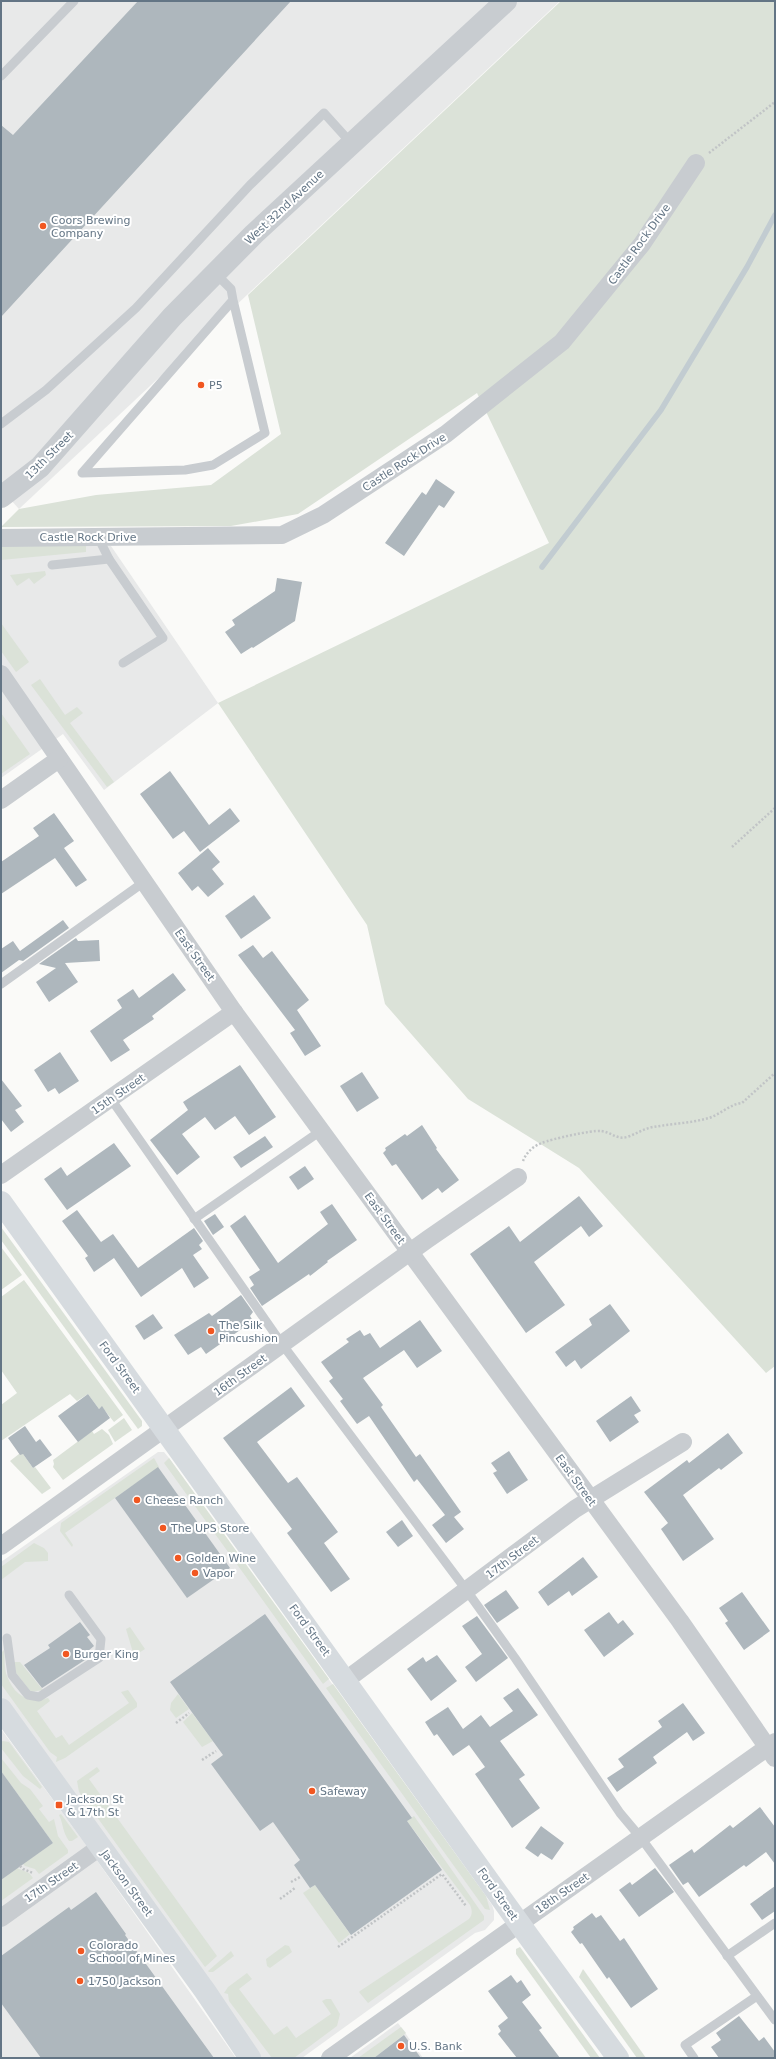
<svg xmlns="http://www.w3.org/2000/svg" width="776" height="2059" font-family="'DejaVu Sans',sans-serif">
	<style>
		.built { fill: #e8e9e9 }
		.green { fill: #dbe2d8 }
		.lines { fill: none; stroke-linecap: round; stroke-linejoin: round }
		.stream { stroke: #c2ccd1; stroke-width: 5.5 }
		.building { fill: #aeb7bd }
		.path { stroke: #c1c4c6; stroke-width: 2.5; stroke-dasharray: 2 2; stroke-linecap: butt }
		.service { stroke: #c8ccd0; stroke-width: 9 }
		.minor { stroke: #c8ccd0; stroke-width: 18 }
		.tertiary { stroke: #c8ccd0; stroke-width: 22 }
		.secondary { stroke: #d6dbdf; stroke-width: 22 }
		.poi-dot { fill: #f15721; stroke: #fff; stroke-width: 1.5 }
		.labels { text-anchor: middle; stroke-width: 4; stroke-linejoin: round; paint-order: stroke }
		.street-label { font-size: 11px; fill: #637585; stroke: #fff }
		.poi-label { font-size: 11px; fill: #637585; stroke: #fff; text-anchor: start }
	</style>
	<rect width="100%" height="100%" fill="#fafaf8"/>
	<g class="built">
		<path d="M1,1H560L19,509L1,489Z"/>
		<path d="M1,545L111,546L218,703L104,790L63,734L1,778Z"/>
		<path d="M158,1452H164L169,1458L492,1905L494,1911V1920L485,1930L475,1933L302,2058H261L1,1696V1562Z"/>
		<path d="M1,1729L86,1845L236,2058H1Z"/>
		<path d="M398,2023L423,2058H350Z"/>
	</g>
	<g class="green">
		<path d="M561,1H775V1366L766,1373L579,1168L468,1099L385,1004L367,925L218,703L549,543L477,393L298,514L231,526L1,527L19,509L96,495L211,485L281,434L248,295Z"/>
		<path d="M1,545L86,546V552L1,560Z"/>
		<path d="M45,571L46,575L34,584L29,578L17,586L10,575Z"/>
		<path d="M1,623L29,662L16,672L1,651Z"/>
		<path d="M40,679L65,715L77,707L83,713L70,723L114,782L107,787L31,685Z"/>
		<path d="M1,713L30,754L1,774Z"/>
		<path d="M1,1227L142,1421V1426L138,1429L1,1240Z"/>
		<path d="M1,1247L22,1275L1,1290Z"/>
		<path d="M24,1280L123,1415L114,1422L102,1407L99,1409L88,1394L77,1401L70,1394L1,1441V1405L17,1393L1,1370V1297Z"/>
		<path d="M124,1418L132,1430L115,1442L108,1430Z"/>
		<path d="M102,1429L109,1435L113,1444L63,1480L53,1467L54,1464L53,1460L92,1431L94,1434Z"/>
		<path d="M19,1454H23L33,1468L35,1467L51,1488L42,1494L10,1461Z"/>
		<path d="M154,1458L159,1467L65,1533L73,1545L72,1547L60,1531L61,1523Z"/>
		<path d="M169,1458L329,1679L323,1684L164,1463Z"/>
		<path d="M34,1543L44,1548L48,1553V1561L25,1562L1,1580V1567Z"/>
		<path d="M130,1627L145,1649L134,1656L126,1629Z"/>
		<path d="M4,1650C5,1658 4,1669 7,1676C14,1695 28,1704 48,1698L50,1701L37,1711L56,1738L62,1735L69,1745L129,1703L121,1692L128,1690L137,1703V1707L65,1758L56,1762L57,1757L50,1752L1,1684V1653Z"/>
		<path d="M14,1662H20L43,1690L31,1692L16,1673Z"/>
		<path d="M333,1684L486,1896L490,1910L485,1909L326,1688Z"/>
		<path d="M178,1694L189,1709L176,1718L170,1710L171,1703Z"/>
		<path d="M192,1713L213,1741L202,1747L183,1722Z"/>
		<path d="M3,1741L9,1742L42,1787L40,1789L23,1776L1,1748V1742Z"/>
		<path d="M1,1758L21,1783L30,1789L43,1806L39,1809L49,1822L54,1819L58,1836L68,1850V1853L39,1874L35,1869L25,1866L23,1864L53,1843L1,1771Z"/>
		<path d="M97,1767L100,1771L89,1779L217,1956L205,1967L79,1792L77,1781Z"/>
		<path d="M61,1814L78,1837L72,1841H69C62,1831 64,1826 59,1815Z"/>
		<path d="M414,1816L484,1916V1920L368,2003L359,1992L360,1991L469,1919C473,1914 472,1910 470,1905L407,1821Z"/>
		<path d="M17,1868L29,1873L33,1878L1,1901V1880Z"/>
		<path d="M315,1885L350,1934L339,1943L303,1893Z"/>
		<path d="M285,1945L289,1946L292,1952L270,1968L267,1966L266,1959Z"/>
		<path d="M520,1947L600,2058H591L516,1954V1949Z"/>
		<path d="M231,1951L234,1956L213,1972H209L208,1971Z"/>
		<path d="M583,1969L646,2058H637L579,1977Z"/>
		<path d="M247,1973L252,1979L239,1989L274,2035L287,2026L296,2038L331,2014L322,2001L326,1999H331L340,2014L337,2026L294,2058H272L229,2001L228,1994L224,1993L228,1987Z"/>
		<path d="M401,2027L406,2033L374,2058H358Z"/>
	</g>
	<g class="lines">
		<path class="stream" d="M542,567L661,410L747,267L775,215"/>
	</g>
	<g class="building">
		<path d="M138,1H291L1,317V125L13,135Z"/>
		<path d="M436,479L455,492L444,508L439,505L404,556L385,543L422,492L426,495Z"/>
		<path d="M277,578L302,582L295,621L253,648L252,647L241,654L225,632L235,625L232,620L275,591Z"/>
		<path d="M170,771L209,825L230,808L240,821L200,852L184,831L173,839L140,794Z"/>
		<path d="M54,813L74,841L64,848L87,880L76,887L55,858L1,894V862L39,836L33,828Z"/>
		<path d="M208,848L220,862L212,869L224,884L208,897L198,886L192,891L178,873Z"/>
		<path d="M254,895L271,918L241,939L225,916Z"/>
		<path d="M63,920L69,928L23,961L19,960L1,973V949L13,941L20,951Z"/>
		<path d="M76,938L78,941L99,940L100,961L65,963L78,982L49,1002L36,982L56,968L39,964Z"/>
		<path d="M253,945L263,958L272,951L309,1000L297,1010L321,1046L305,1056L290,1033L295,1030L238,955Z"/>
		<path d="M173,973L186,990L152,1016L154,1019L123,1040L130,1050L111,1062L90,1031L122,1008L117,1000L133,989L139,998Z"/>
		<path d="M60,1052L79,1081L59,1094L55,1088L48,1092L34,1070Z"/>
		<path d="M240,1065L276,1117L249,1135L235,1116L215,1130L205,1117L182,1134L200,1157L177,1175L150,1140L188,1110L183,1102Z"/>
		<path d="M362,1072L379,1098L357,1112L340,1086Z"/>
		<path d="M1,1079L22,1106L15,1110L24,1122L11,1132L1,1119Z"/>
		<path d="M422,1125L437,1148L436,1149L459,1180L442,1193L438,1188L422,1200L396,1164L392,1166L383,1153L386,1150L385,1148L405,1134L407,1136Z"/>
		<path d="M265,1136L273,1147L241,1168L233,1157Z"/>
		<path d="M114,1143L131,1166L67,1210L44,1179L61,1167L67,1176Z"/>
		<path d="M305,1166L314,1179L298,1190L289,1177Z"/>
		<path d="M579,1196L603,1226L589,1237L581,1226L534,1262L565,1305L526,1333L470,1254L509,1226L520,1242Z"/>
		<path d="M332,1204L357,1240L327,1261L328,1262L310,1276L309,1274L262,1306L250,1288L254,1285L249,1277L260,1270L230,1226L245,1215L278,1263L328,1224L320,1212Z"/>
		<path d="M77,1210L101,1242L113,1234L138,1268L194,1228L203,1241L199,1245L202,1249L193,1255L209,1278L194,1288L182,1268L141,1297L114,1258L94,1272L85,1258L88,1256L62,1221Z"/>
		<path d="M215,1214L224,1227L213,1235L204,1221Z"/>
		<path d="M241,1295L253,1312L250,1316L253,1321L206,1354L201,1347L188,1355L174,1335L209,1313L212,1316Z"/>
		<path d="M610,1304L630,1331L581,1369L575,1360L566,1367L555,1352L592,1325L589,1319Z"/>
		<path d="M153,1314L163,1328L144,1340L135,1326Z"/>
		<path d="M420,1320L442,1351L417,1368L404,1350L363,1378L383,1405L381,1407L416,1457L420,1454L461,1512L454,1517L464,1529L446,1543L432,1525L445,1515L417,1479L414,1482L369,1416L357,1424L340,1401L343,1399L329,1381L333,1378L321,1362L349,1342L346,1339L360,1330L364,1336L370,1333L380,1348Z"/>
		<path d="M291,1387L305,1406L257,1442L288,1483L297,1477L338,1532L324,1543L350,1579L331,1592L287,1533L292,1529L223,1438Z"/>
		<path d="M88,1394L99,1409L102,1406L110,1418L78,1442L58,1416Z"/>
		<path d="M631,1396L641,1411L634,1415L639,1422L610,1442L596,1421Z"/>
		<path d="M25,1426L36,1442L40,1439L52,1455L33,1468L23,1454L20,1455L8,1438Z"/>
		<path d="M728,1433L743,1453L721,1470L719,1468L683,1495L714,1539L683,1561L661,1529L668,1523L644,1492L687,1460L689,1463Z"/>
		<path d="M509,1451L528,1480L507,1494L493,1473L497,1471L491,1463Z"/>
		<path d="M158,1467L230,1568L187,1598L115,1498Z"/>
		<path d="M402,1520L413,1536L398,1547L386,1532Z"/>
		<path d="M583,1557L598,1577L572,1596L569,1591L548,1606L538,1592Z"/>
		<path d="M506,1590L519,1608L497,1623L484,1605Z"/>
		<path d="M742,1592L770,1631L744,1650L725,1623L728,1621L719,1608Z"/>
		<path d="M609,1612L618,1624L623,1620L634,1634L604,1657L584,1630Z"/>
		<path d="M265,1614L412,1818L407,1821L442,1870L351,1935L315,1885L310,1888L294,1865L300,1860L273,1822L260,1831L211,1764L223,1755L170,1682Z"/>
		<path d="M477,1616L508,1658L476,1682L465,1667L482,1654L462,1626Z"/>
		<path d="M80,1622L90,1635L87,1637L94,1646L88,1651L91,1656L42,1688L24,1665L50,1648L48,1645Z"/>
		<path d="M437,1655L457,1681L431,1701L407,1669L423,1657L426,1662Z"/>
		<path d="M518,1688L538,1715L500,1741L525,1775L519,1779L540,1808L512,1828L475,1774L485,1767L469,1745L453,1756L437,1734L434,1736L425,1722L448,1707L463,1729L481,1715L490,1727L513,1711L503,1698Z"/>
		<path d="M683,1703L705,1733L693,1741L687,1732L653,1757L657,1763L617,1792L607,1778L624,1767L618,1759L662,1727L658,1721Z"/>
		<path d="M1,1771L53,1843L1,1880Z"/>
		<path d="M760,1807L775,1827V1864L766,1852L746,1867L744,1865L699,1897L688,1882L683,1885L669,1865L692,1849L694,1853L730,1825L733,1828Z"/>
		<path d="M541,1826L564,1843L552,1860L541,1853L538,1857L525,1848Z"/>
		<path d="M655,1868L674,1892L639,1917L619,1890L630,1882L632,1885Z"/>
		<path d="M775,1886V1911L762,1920L750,1904Z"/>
		<path d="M96,1892L126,1934L125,1935L214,2058H41L1,2003V1956L69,1907L71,1910Z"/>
		<path d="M592,1913L596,1918L601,1915L620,1941L624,1938L658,1989L631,2008L609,1977L607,1979L582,1943L580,1944L571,1932L574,1929L573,1927Z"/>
		<path d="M511,1975L517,1983L521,1980L531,1995L522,2002L542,2028L539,2030L560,2058H517L498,2034L501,2031L498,2026L508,2018L488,1991Z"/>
		<path d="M739,2016L759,2041L764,2037L775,2052V2058H719L711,2047L721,2040L716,2033Z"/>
		<path d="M404,2035L421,2058H374Z"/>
	</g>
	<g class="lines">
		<g class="path">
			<path d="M709,153L775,102"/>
			<path d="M732,847L775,808"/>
			<path d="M523,1161C526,1153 533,1146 542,1143C551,1139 592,1130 601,1131C611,1132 617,1140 627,1137C636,1134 643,1129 653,1127C671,1124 691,1123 709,1118C721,1114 730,1104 742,1103L775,1073"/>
			<path d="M176,1723L189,1713"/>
			<path d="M202,1760L216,1751"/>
			<path d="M20,1866L23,1869L33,1873"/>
			<path d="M291,1882L300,1877"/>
			<path d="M280,1899L295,1888"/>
			<path d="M338,1947L442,1874L466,1906"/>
		</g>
		<g class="service">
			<path d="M1,76L74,1"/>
			<path d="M215,273L231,289L233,300L265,433L213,465L185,470L82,473L233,300"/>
			<path d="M1,424L46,390L136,308L250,185L324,113L352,144"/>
			<path d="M98,537L109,559L163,638L123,663"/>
			<path d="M52,565L109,559"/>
			<path d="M1,984L144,882"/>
			<path d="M111,1099L282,1344L467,1591L515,1658L620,1813L641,1838L775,2020"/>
			<path d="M194,1219L322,1130"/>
			<path d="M7,1638L12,1675L28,1695L39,1697L99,1658L101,1639L69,1595"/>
			<path d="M727,1956L775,1923"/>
			<path d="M694,2058L685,2045L757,1996"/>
		</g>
		<g class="minor">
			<path d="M1,538L282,535L323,515L446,434L562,342L642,244L696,163"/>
			<path d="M1,674L234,1012L680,1621L775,1758"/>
			<path d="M1,800L59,759"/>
			<path d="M1,1175L234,1012"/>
			<path d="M1,1546L428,1239L518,1177"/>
			<path d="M346,1680L575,1509L683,1442"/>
			<path d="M1,1918L100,1847"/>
			<path d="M330,2058L775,1742"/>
		</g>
		<path class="tertiary" d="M1,497L40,467L172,317L254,234L506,1"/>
		<g class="secondary">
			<path d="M1,1202L529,1937L618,2058"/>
			<path d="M1,1709L205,1991L250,2058"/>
		</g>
	</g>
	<g class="poi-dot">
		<circle cx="43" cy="226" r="4"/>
		<circle cx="201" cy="385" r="4"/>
		<circle cx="211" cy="1331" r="4"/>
		<circle cx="137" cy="1500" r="4"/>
		<circle cx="163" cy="1528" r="4"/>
		<circle cx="178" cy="1558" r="4"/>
		<circle cx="195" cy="1573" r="4"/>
		<circle cx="66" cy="1654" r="4"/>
		<circle cx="312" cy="1791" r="4"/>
		<rect x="55" y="1801" width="8" height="8" rx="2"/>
		<circle cx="81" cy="1951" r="4"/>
		<circle cx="80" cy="1981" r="4"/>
		<circle cx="401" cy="2046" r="4"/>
	</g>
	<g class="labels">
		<g class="street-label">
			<text transform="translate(284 207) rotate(-43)" y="4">West 32nd Avenue</text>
			<text transform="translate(639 244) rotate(-54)" y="4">Castle Rock Drive</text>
			<text transform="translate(49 455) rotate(-45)" y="4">13th Street</text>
			<text transform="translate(404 462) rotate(-33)" y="4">Castle Rock Drive</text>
			<text x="88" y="541">Castle Rock Drive</text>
			<text transform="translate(195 955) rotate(55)" y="4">East Street</text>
			<text transform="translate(118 1094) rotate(-35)" y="4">15th Street</text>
			<text transform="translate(385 1218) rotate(54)" y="4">East Street</text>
			<text transform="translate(120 1367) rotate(54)" y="4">Ford Street</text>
			<text transform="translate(240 1375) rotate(-36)" y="4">16th Street</text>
			<text transform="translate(576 1480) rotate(54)" y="4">East Street</text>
			<text transform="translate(512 1557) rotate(-37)" y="4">17th Street</text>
			<text transform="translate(310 1630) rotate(54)" y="4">Ford Street</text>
			<text transform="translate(51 1882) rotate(-35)" y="4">17th Street</text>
			<text transform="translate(127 1883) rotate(54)" y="4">Jackson Street</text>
			<text transform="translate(562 1893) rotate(-35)" y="4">18th Street</text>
			<text transform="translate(498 1894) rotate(55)" y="4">Ford Street</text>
		</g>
		<g class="poi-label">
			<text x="51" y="224">Coors Brewing<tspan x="51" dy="13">Company</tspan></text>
			<text x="209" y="389">P5</text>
			<text x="219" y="1329">The Silk<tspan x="219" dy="13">Pincushion</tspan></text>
			<text x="145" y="1504">Cheese Ranch</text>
			<text x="171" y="1532">The UPS Store</text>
			<text x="186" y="1562">Golden Wine</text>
			<text x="203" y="1577">Vapor</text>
			<text x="74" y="1658">Burger King</text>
			<text x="320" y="1795">Safeway</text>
			<text x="67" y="1803">Jackson St<tspan x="67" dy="13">&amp; 17th St</tspan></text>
			<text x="89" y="1949">Colorado<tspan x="89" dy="13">School of Mines</tspan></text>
			<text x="88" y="1985">1750 Jackson</text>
			<text x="409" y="2050">U.S. Bank</text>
		</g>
	</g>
	<rect width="776" height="2059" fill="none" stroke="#637585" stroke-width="4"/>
</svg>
